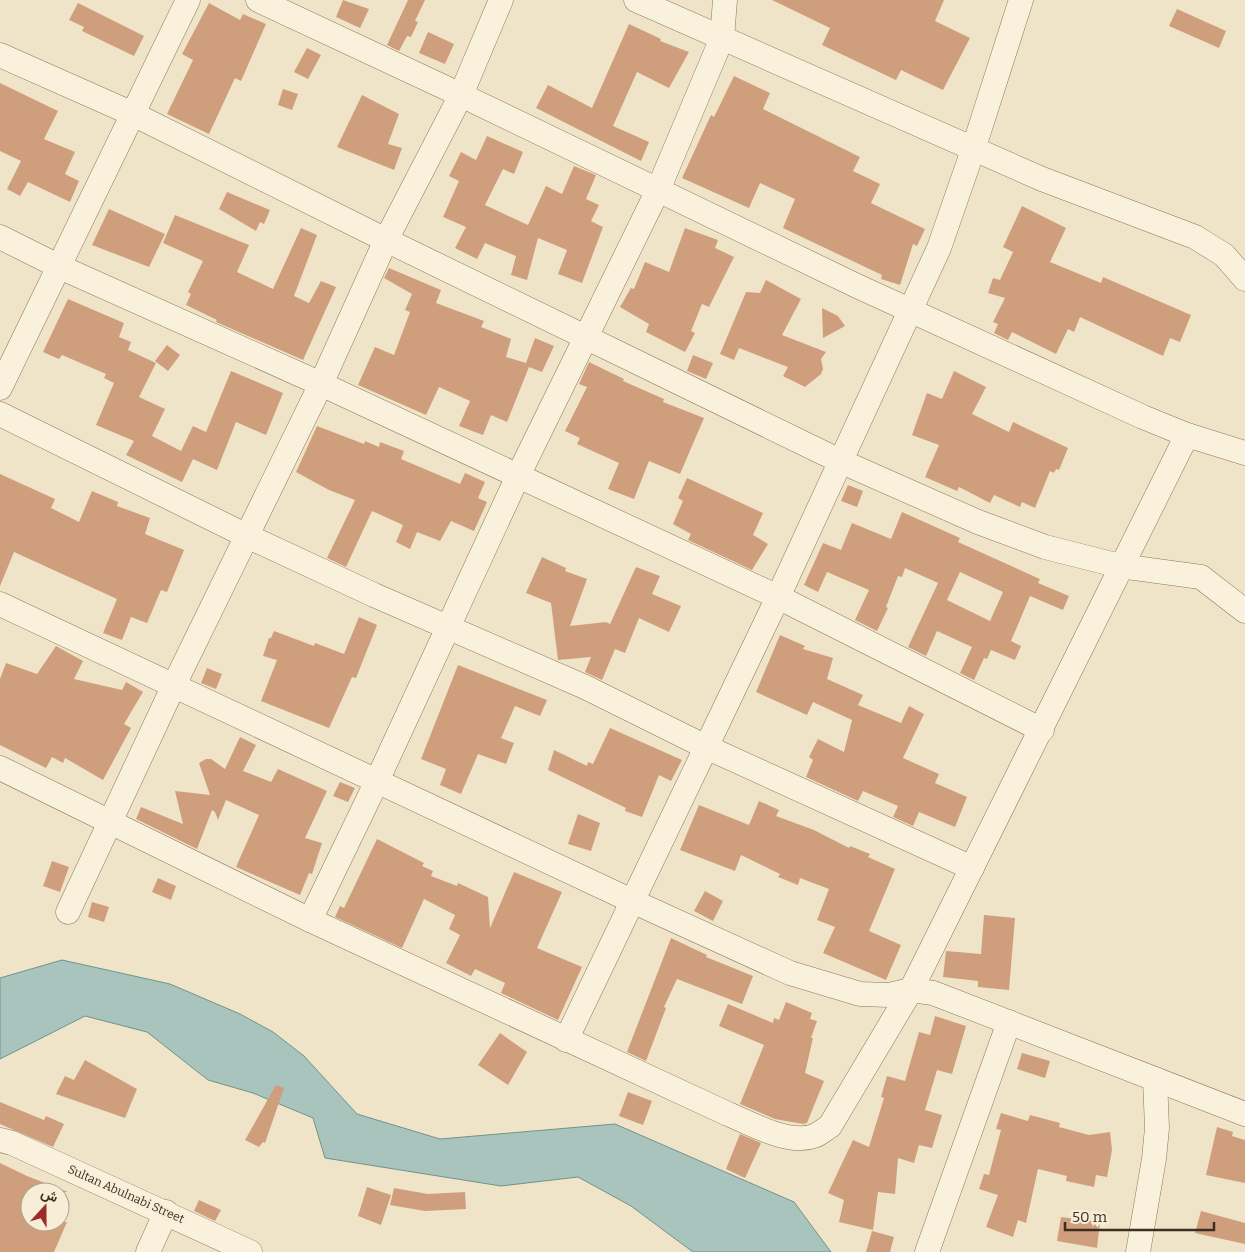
<svg xmlns="http://www.w3.org/2000/svg" width="1245" height="1252" font-family="Bitter,Vazirmatn,serif">
	<style>
		.water { fill: #a9c4bc; stroke: #6f938a }
		.building { fill: #cf9f7d; fill-rule: evenodd }
		.lines { fill: none; stroke-linecap: round; stroke-linejoin: round }
		.street-casing { stroke: #8d765c; stroke-width: 25 }
		.street { stroke: #faf1dc; stroke-width: 24 }
		.labels { text-anchor: middle; stroke-width: 4; stroke-linejoin: round; paint-order: stroke }
		.street-label { font-size: 12px; fill: #3d2e20; stroke: #f7eed8 }
	</style>
	<rect width="100%" height="100%" fill="#f0e4c8"/>
	<path class="water" d="M62,960L170,984L240,1014L273,1032L304,1056L357,1114L440,1139L615,1124L794,1202L831,1252H693L631,1206L578,1177L501,1186L325,1158L313,1118L253,1093L208,1080L147,1032L85,1016L0,1059V978Z"/>
	<g class="building">
		<path d="M343,0L369,9L360,28L336,17Z"/>
		<path d="M408,0H425L415,21L418,22L411,37L407,36L399,51L387,45Z"/>
		<path d="M772,0H944L935,21L970,38L943,90L901,70L896,80L822,45L830,28Z"/>
		<path d="M78,3L144,36L134,56L82,31L84,27L69,20Z"/>
		<path d="M209,3L240,20L243,14L266,24L241,81L235,78L209,134L167,114L193,60L182,54Z"/>
		<path d="M1177,9L1226,31L1219,48L1169,26Z"/>
		<path d="M629,24L661,39L660,41L689,52L669,88L637,72L613,126L649,142L641,161L536,108L548,85L592,108Z"/>
		<path d="M428,32L454,44L445,64L419,53Z"/>
		<path d="M307,48L321,55L308,79L294,72Z"/>
		<path d="M734,76L770,93L763,109L860,157L853,171L880,184L871,203L925,229L917,246L913,244L900,285L881,279L882,275L783,228L795,199L760,183L749,208L682,178L711,115L714,117Z"/>
		<path d="M0,83L58,111L44,139L75,152L65,174L79,181L70,202L28,182L20,196L7,189L21,161L0,151Z"/>
		<path d="M283,89L298,94L292,110L278,105Z"/>
		<path d="M362,95L399,114L388,144L402,148L394,170L337,147Z"/>
		<path d="M487,136L523,152L514,174L503,169L485,205L528,225L546,186L562,194L574,166L596,175L586,199L599,205L591,221L603,227L582,283L558,274L567,250L538,238L527,280L511,275L516,256L485,243L477,259L455,248L466,227L443,217L459,181L449,176L461,152L476,160Z"/>
		<path d="M227,192L270,210L264,224L260,222L256,231L219,209Z"/>
		<path d="M1022,206L1066,228L1050,262L1101,283L1103,277L1191,315L1180,342L1170,338L1163,356L1080,317L1074,332L1068,329L1056,354L1012,332L1008,340L994,333L998,324L993,322L1005,298L988,293L993,278L1000,280L1013,252L1003,247Z"/>
		<path d="M109,209L165,234L149,267L92,245Z"/>
		<path d="M175,215L249,245L237,272L273,289L301,228L317,235L294,296L309,303L321,281L336,287L303,360L216,322L217,320L186,305L191,294L188,292L203,261L163,243Z"/>
		<path d="M685,228L718,240L715,248L734,257L709,307L702,304L691,331L695,333L685,352L646,332L649,324L620,307L631,288L634,289L645,262L669,272Z"/>
		<path d="M389,268L441,290L436,303L484,321L481,327L511,339L506,357L526,363L535,338L554,346L542,372L529,367L507,422L491,415L483,435L459,426L470,401L439,387L426,415L358,385L375,347L394,355L410,312L405,310L412,294L384,278Z"/>
		<path d="M766,280L801,299L782,335L826,352L821,359L823,369L821,374L805,387L783,376L788,367L739,348L734,360L720,354L746,292L760,293Z"/>
		<path d="M68,299L124,323L119,337L131,342L128,350L156,363L139,397L165,409L152,436L181,451L193,426L206,432L231,371L283,393L266,435L236,422L217,470L193,459L182,482L126,455L134,441L96,425L114,383L104,378L106,374L62,355L59,359L43,352Z"/>
		<path d="M822,308L838,316L845,326L823,338Z"/>
		<path d="M167,345L180,355L168,371L155,361Z"/>
		<path d="M693,355L713,363L706,379L687,371Z"/>
		<path d="M589,362L624,379L623,381L664,399L663,402L704,418L680,474L649,461L634,499L608,489L619,463L577,444L580,438L565,431L587,387L579,384Z"/>
		<path d="M954,371L986,387L972,414L1009,432L1013,422L1068,448L1059,470L1056,469L1054,473L1050,471L1035,508L1022,502L1020,507L994,495L990,503L959,487L957,491L925,477L939,445L912,435L927,393L942,399Z"/>
		<path d="M317,426L364,444L365,441L379,447L380,442L404,451L401,459L460,484L465,473L485,482L478,498L487,502L474,531L451,521L440,541L417,532L410,549L396,542L403,525L372,511L346,567L327,558L355,500L329,490L296,472Z"/>
		<path d="M0,474L55,499L51,508L79,522L92,491L118,502L117,506L150,518L145,534L184,550L167,592L161,590L147,623L131,617L122,640L103,633L117,599L14,552L0,586Z"/>
		<path d="M687,478L763,513L753,535L768,544L752,570L688,540L691,534L673,524L683,501L678,498Z"/>
		<path d="M848,485L863,491L857,507L841,501Z"/>
		<path d="M902,512L960,538L958,542L1040,579L1038,583L1069,596L1063,610L1030,596L1011,641L1021,646L1015,660L991,650L987,659L984,658L974,680L960,673L972,647L937,631L926,656L908,647L938,583L905,568L902,577L898,576L886,607L888,608L877,631L855,620L869,590L827,572L818,592L804,585L823,543L841,550L852,523L891,539ZM960,572L1003,592L990,621L947,600Z"/>
		<path d="M542,557L566,568L565,571L587,579L570,626L606,622L610,624L636,567L660,576L652,594L681,606L669,632L639,618L625,653L615,649L602,680L585,672L591,657L558,660L551,603L526,593Z"/>
		<path d="M359,617L377,625L356,678L352,677L329,728L261,701L277,660L263,656L269,638H271L274,631L314,646L315,643L344,654Z"/>
		<path d="M780,635L805,646L803,649L833,658L827,679L863,695L858,705L901,723L909,706L924,714L903,758L939,774L935,783L967,797L955,827L919,812L913,826L893,817L898,806L863,791L858,801L806,777L813,760L809,757L818,739L844,752L852,720L813,702L807,715L756,692Z"/>
		<path d="M56,646L83,661L74,679L122,690L126,682L143,692L124,724L131,728L103,780L65,758L63,763L52,757L46,768L0,745V679L6,663L37,674Z"/>
		<path d="M458,665L547,700L540,716L515,706L501,738L514,743L506,764L478,754L461,794L440,785L446,769L421,759Z"/>
		<path d="M207,668L222,674L216,689L201,683Z"/>
		<path d="M610,728L682,760L671,781L659,775L642,817L625,811L626,808L548,770L554,750L587,766L588,762L593,764Z"/>
		<path d="M240,737L256,745L243,771L271,782L278,769L327,791L305,838L322,843L312,874L309,873L300,895L236,867L259,815L226,800L218,820L215,812L212,810L197,849L136,819L141,807L183,824L175,791L210,795L199,763L206,759H211L225,769Z"/>
		<path d="M340,782L355,788L348,802L333,796Z"/>
		<path d="M759,801L779,810L776,816L814,830L849,848L850,846L870,854L868,857L895,869L869,931L901,945L886,980L823,953L835,927L817,920L829,889L800,878L798,885L778,877L780,874L741,855L735,871L680,850L699,805L749,825Z"/>
		<path d="M578,814L600,823L591,851L568,844Z"/>
		<path d="M377,839L424,863L422,866L433,871L431,876L457,886L458,883L488,897L490,928L514,872L562,892L537,948L582,967L558,1020L501,993L505,983L475,969L471,976L446,963L460,935L449,929L455,915L424,899L402,948L335,917L340,906L344,908Z"/>
		<path d="M52,861L69,867L60,892L43,886Z"/>
		<path d="M158,878L176,886L171,900L152,892Z"/>
		<path d="M705,891L723,901L713,921L694,911Z"/>
		<path d="M92,902L109,907L104,922L88,917Z"/>
		<path d="M984,915L1015,918L1009,990L978,987V981L943,977L946,951L981,954Z"/>
		<path d="M671,938L707,955L706,957L753,976L742,1004L677,979L664,1007L666,1008L646,1061L627,1052Z"/>
		<path d="M786,1002L812,1013L810,1019L817,1021L811,1038H813L805,1073L824,1081L807,1123L803,1124L775,1119L740,1104L764,1045L719,1026L728,1004L773,1023L774,1018L779,1020Z"/>
		<path d="M935,1016L966,1026L952,1074L937,1070L925,1110L942,1115L932,1148L919,1145L914,1163L898,1158L895,1194L878,1192L873,1230L839,1222L844,1200L828,1193L853,1140L869,1147L884,1098L881,1097L887,1076L905,1081L919,1032L930,1035Z"/>
		<path d="M500,1033L527,1052L508,1085L478,1065Z"/>
		<path d="M1022,1053L1050,1061L1045,1078L1017,1069Z"/>
		<path d="M85,1060L137,1089L125,1118L56,1094L65,1076L74,1080Z"/>
		<path d="M276,1085L284,1088L265,1143L263,1142L259,1147L245,1140Z"/>
		<path d="M628,1092L652,1101L643,1125L619,1116Z"/>
		<path d="M0,1102L44,1120L46,1116L64,1124L53,1147L0,1124Z"/>
		<path d="M1001,1113L1028,1121L1030,1115L1060,1123L1059,1127L1089,1135L1110,1132L1112,1150L1107,1177L1096,1175L1094,1187L1066,1181L1067,1176L1038,1169L1026,1223L1018,1220L1013,1237L986,1227L998,1195L979,1189L984,1174L989,1175L1001,1130L996,1129Z"/>
		<path d="M1217,1127L1233,1132L1232,1136L1245,1140V1183L1206,1175Z"/>
		<path d="M740,1134L761,1143L745,1178L726,1169Z"/>
		<path d="M0,1163L27,1176L68,1192H30V1222H67L54,1252H0Z"/>
		<path d="M367,1187L391,1195L381,1225L358,1216Z"/>
		<path d="M394,1188L428,1194L465,1192L466,1209L425,1211L390,1205Z"/>
		<path d="M199,1200L221,1210L215,1221L194,1211Z"/>
		<path d="M1201,1211L1245,1223V1244L1195,1233Z"/>
		<path d="M1061,1217L1100,1222L1097,1248L1057,1241Z"/>
		<path d="M872,1231L894,1237L890,1252H866Z"/>
	</g>
	<g class="lines">
		<g class="street-casing">
			<g id="street">
				<path d="M258,0L461,95L857,286L1143,417L1187,435L1245,453"/>
				<path d="M636,0L1042,179L1195,237L1224,255L1245,279"/>
				<path d="M0,55L133,114L386,240L840,461L978,522L1045,547L1120,566L1201,577L1245,611"/>
				<path d="M0,237L60,267L321,384L778,597L1042,730"/>
				<path d="M0,388L188,0"/>
				<path d="M0,414L247,536L374,595L585,687L706,747L972,868"/>
				<path d="M0,604L632,901L790,973L860,994L889,995L911,990L933,993L1245,1114"/>
				<path d="M0,768L310,920L728,1114C752,1124 788,1145 814,1136C820,1134 825,1129 830,1126L911,990L1187,435"/>
				<path d="M68,912L174,685L321,384L386,240L461,95L501,0"/>
				<path d="M310,920L377,781L518,476L658,190L722,38L725,0"/>
				<path d="M566,1040L778,597L939,248L973,150L1021,0"/>
				<path d="M0,1140L12,1143L250,1252"/>
				<path d="M148,1252L166,1212"/>
				<path d="M927,1252L1009,1022"/>
				<path d="M1138,1252L1154,1159L1157,1128L1155,1079"/>
			</g>
		</g>
		<use href="#street" class="street"/>
	</g>
	<g class="labels">
		<g class="street-label">
			<text transform="translate(126 1194) rotate(24)" y="4">Sultan Abulnabi Street</text>
		</g>
	</g>
	<g transform="translate(45 1207) rotate(21)"><circle r="24" fill="#f7eed8" stroke="#ada18e"/>
	<path d="M0-4L9 19L0 12L-9 19Z" fill="#9e2a2b"/>
	<text y="-8" font-size="14" font-weight="bold" text-anchor="middle" fill="#3d2e20">ش</text>
	</g>
	<path d="M1065 1222v8h149v-8" fill="none" stroke="#3d2e20" stroke-width="2.5"/>
	<text x="1072" y="1222" font-size="15" fill="#3d2e20" stroke="#f7eed8" stroke-width="4" paint-order="stroke">50 m</text>
</svg>
